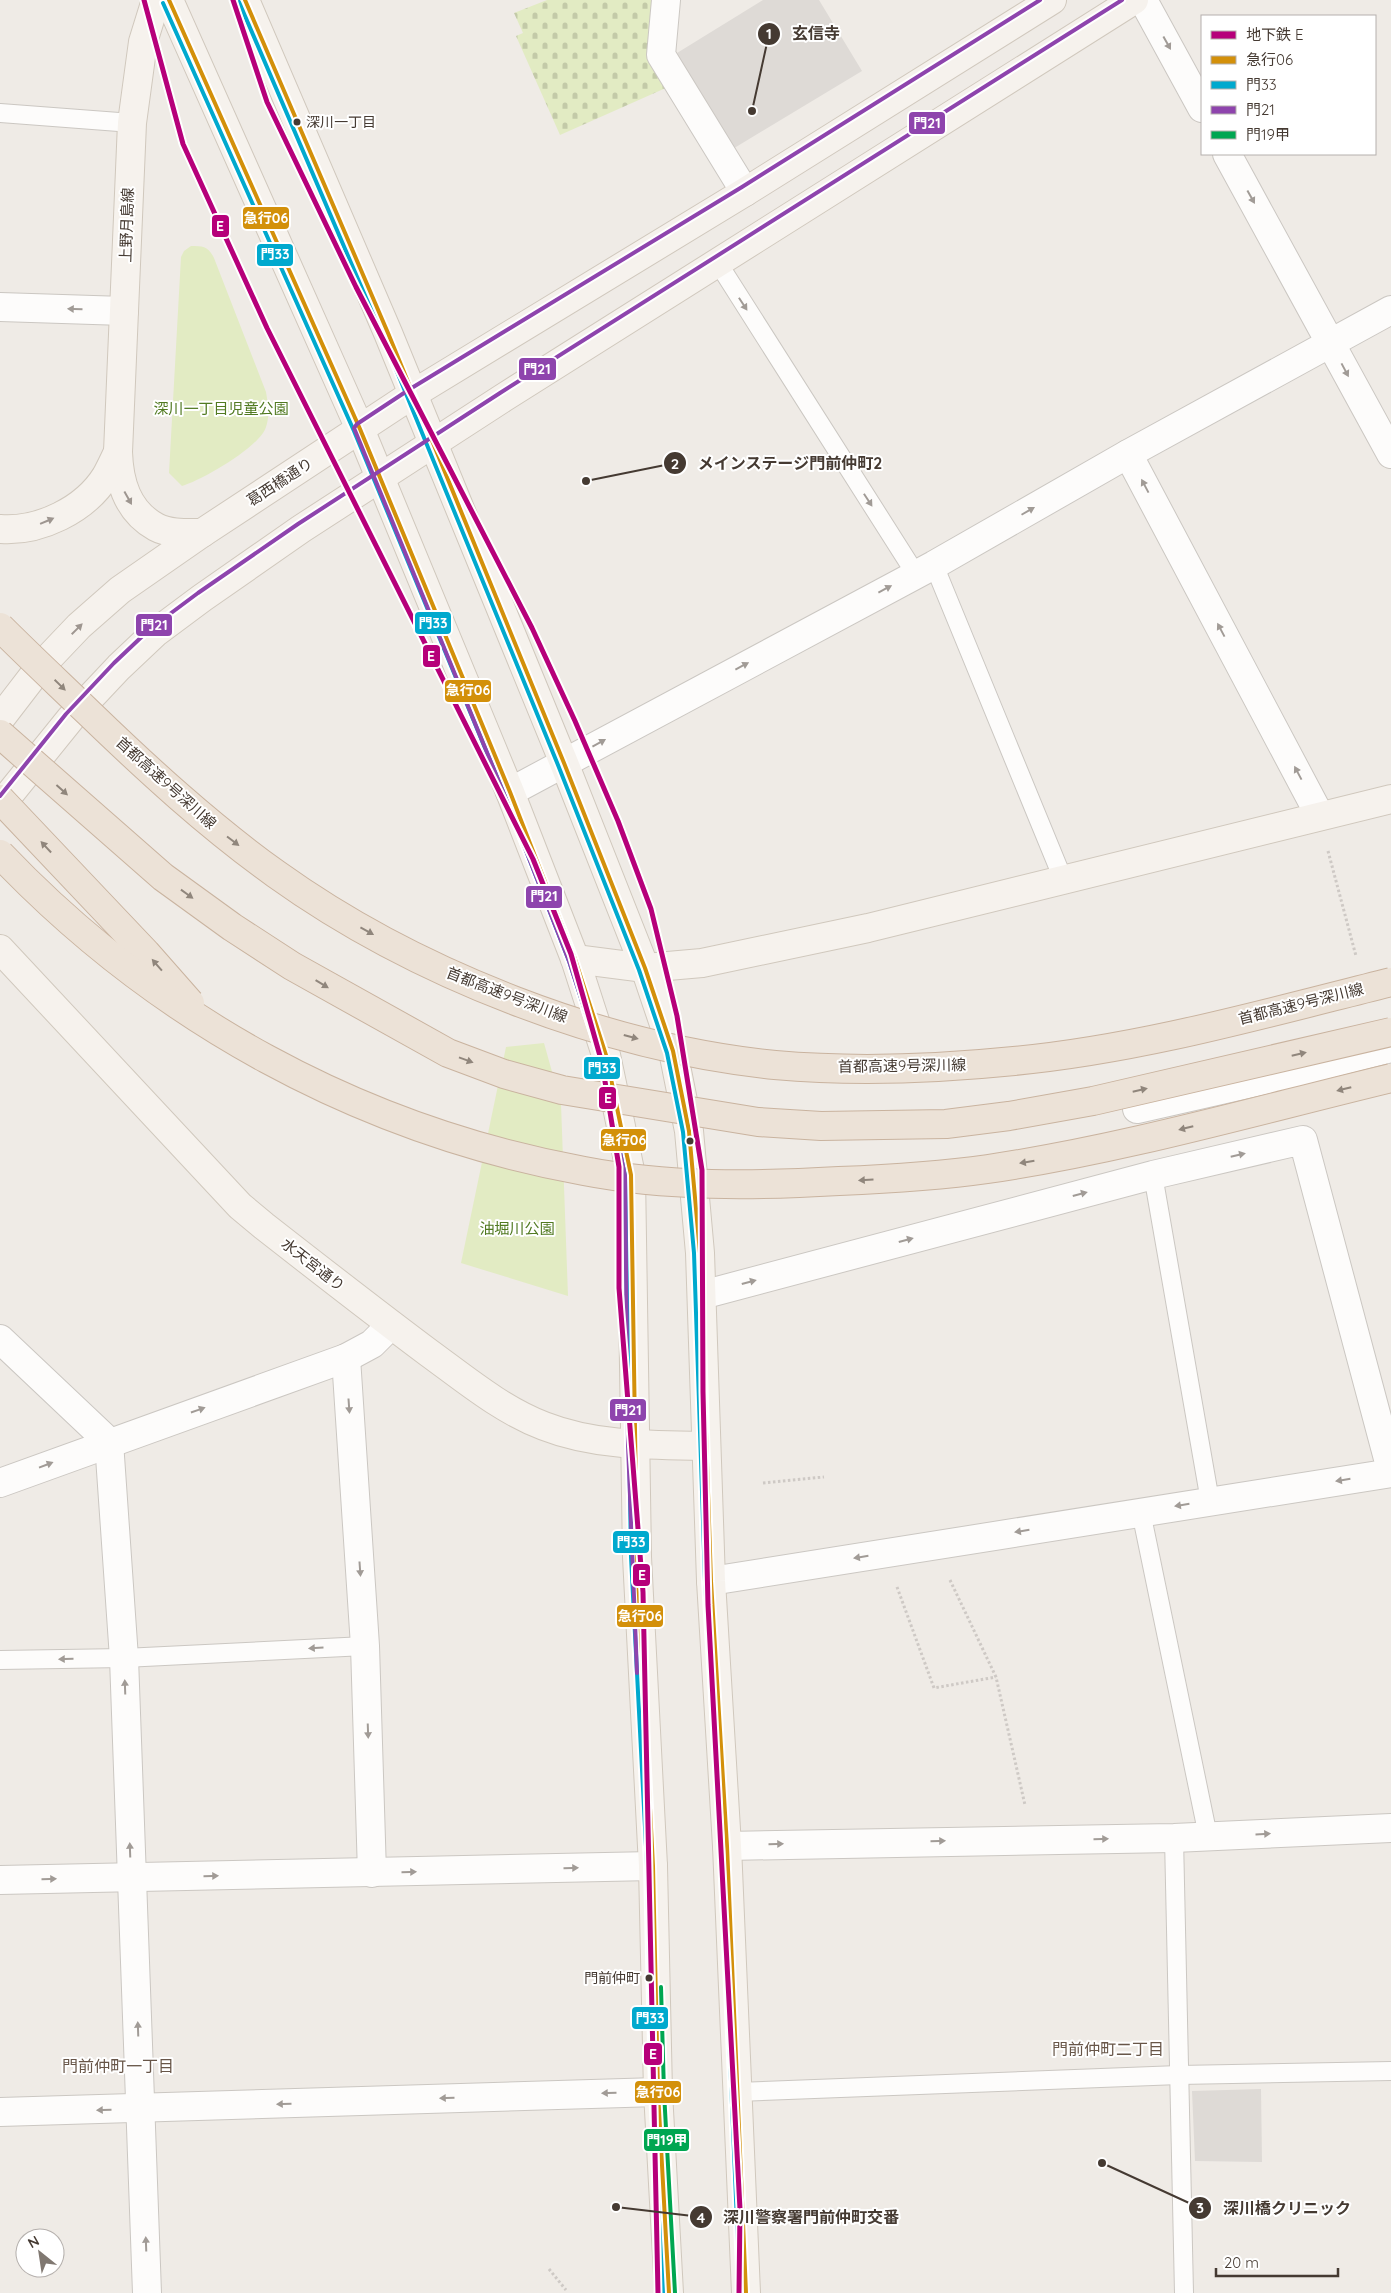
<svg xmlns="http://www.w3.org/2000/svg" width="1391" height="2293" font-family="Quicksand,'Noto Sans JP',sans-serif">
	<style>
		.green { fill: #e2ebc3 }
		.cemetery { fill: url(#cemetery-stones) }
		.parking { fill: #dedad6 }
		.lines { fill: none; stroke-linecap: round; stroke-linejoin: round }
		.lane-casing { stroke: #cbc7c2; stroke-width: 20 }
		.street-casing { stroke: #cbc7c2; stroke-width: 30 }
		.secondary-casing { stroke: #d0c8bd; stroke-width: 30 }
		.path { stroke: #cec9c5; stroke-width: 3; stroke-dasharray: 2.5 2.5; stroke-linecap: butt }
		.lane { stroke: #fdfcfb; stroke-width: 18 }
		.street { stroke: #fdfcfb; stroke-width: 28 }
		.secondary { stroke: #f6f2ed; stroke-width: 28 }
		.highway-bridge-casing { stroke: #c9b39f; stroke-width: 30; stroke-linecap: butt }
		.highway-bridge { stroke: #ece2d7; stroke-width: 28 }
		.bus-1-casing { stroke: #fff; stroke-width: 8 }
		.bus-2-casing { stroke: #fff; stroke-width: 8 }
		.bus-3-casing { stroke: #fff; stroke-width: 8 }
		.bus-4-casing { stroke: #fff; stroke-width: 8 }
		.bus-1 { stroke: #d3900a; stroke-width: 4 }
		.bus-2 { stroke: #00a9ce; stroke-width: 4 }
		.bus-3 { stroke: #8e44ad; stroke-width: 4 }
		.bus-4 { stroke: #00a651; stroke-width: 4 }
		.metro-1-casing { stroke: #fff; stroke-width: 9 }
		.metro-1 { stroke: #b6007a; stroke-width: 5 }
		.oneway { fill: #a19b96 }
		.oneway2 { fill: #9e9690 }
		.oneway3 { fill: #90867c }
		.bus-dot { fill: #453a32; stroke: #fff; stroke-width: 2 }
		.labels { text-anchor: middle; stroke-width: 4; stroke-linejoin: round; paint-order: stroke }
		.bus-label { font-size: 14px; fill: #453a32; stroke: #fff; text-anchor: start }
		.street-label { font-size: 15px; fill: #453a32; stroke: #fff }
		.park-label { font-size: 15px; fill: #517a21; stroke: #fff }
		.neighbourhood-label { font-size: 16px; fill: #685648; stroke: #fff }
		.leader { fill: none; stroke: #453a32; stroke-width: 2 }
		.callout-dot { fill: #453a32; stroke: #fff; stroke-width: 2 }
		.mark-label { font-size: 15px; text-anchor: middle; font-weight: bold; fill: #fff }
		.callout-label { font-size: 16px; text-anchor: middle; font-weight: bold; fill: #453a32; stroke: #fff; stroke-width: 4; stroke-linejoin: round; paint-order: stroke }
		.line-badge { stroke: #fff; stroke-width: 2 }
		.badge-label { font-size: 14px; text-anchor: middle; font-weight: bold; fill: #fff }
	</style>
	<defs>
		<pattern id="cemetery-stones" width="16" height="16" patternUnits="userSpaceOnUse" patternTransform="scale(1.25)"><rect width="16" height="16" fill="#e2ebc3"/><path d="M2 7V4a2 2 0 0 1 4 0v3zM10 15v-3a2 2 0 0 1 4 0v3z" fill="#c3caa8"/></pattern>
	</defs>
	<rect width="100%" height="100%" fill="#efebe6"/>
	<g class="green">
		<path d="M191,246C203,246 208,246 214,258L266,392C268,404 270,415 266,427C260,447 201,481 182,486L169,473L181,257L184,251Z"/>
		<path d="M544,1043L561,1104L568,1296L461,1263L506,1047Z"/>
	</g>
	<path class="cemetery" d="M547,0H657L668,87L560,135L516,36L523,33L514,13Z"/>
	<g class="parking">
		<path d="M763,0H819L862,71L731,150L681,68L677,53Z"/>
		<path d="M1261,2089L1262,2162L1195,2161L1192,2091Z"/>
	</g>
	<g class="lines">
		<g class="lane-casing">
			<g id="lane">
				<path d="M0,113L132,123"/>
				<path d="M718,263L915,573"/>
				<path d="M934,565L1063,879"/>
				<path d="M1153,1175L1210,1501"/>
				<path d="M1141,1512L1208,1836"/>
				<path d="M0,1660L124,1658L365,1646"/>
				<path d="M1174,1838L1184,2293"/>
				<path d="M737,2092L1179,2075L1391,2071"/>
			</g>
		</g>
		<g class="street-casing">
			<g id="street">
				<path d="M666,0L661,55L745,192"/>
				<path d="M1143,0L1202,108"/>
				<path d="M1227,154L1391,454"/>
				<path d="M0,307L124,311"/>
				<path d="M1128,454L1320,816"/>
				<path d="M510,792L934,565L1128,454L1391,310"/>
				<path d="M1137,1109L1283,1076L1391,1048"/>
				<path d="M702,1295L1153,1175L1303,1140L1391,1470"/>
				<path d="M0,1339L109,1442L124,1658L147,2293"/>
				<path d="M346,1358L365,1646L372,1873"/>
				<path d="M0,1483L346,1358L372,1344L391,1325"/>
				<path d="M711,1581L1391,1473"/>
				<path d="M727,1846L1174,1838L1391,1828"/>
				<path d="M0,1880L653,1866"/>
				<path d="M0,2112L658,2092"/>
			</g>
		</g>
		<g class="secondary-casing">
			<g id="secondary">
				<path d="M156,0L143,42L132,123L118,452C119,482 127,511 156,527C169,534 187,533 202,533"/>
				<path d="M169,0L360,429L510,792L575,959L606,1055L618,1112L631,1175L637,1557L653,1866L658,2092L669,2293"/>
				<path d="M245,0L388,333L564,763L645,968L673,1051L689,1131L700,1253L711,1581L727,1846L746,2293"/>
				<path d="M0,529C39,532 85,510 106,476C110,469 114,460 118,452"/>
				<path d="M0,719L40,667L79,626L120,590L202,533L413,394L745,192L1052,0"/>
				<path d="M0,806L71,718L119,667L155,633L202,598L301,529L503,398L1134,0"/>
				<path d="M0,949L240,1206L264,1226C319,1269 374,1312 429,1353C466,1380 502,1410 544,1426C595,1446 652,1445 706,1446"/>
				<path d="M575,959L645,968L702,963L868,928L1391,799"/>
			</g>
		</g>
		<g class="path">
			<path d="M1328,851L1356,956"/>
			<path d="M763,1483L824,1477"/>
			<path d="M950,1580L996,1677L1025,1805"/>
			<path d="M897,1587L934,1688L996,1677"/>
			<path d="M549,2269L566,2290"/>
		</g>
		<use href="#lane" class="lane"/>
		<use href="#street" class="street"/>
		<use href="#secondary" class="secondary"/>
		<g class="highway-bridge-casing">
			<g id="highway-bridge">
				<path d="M0,627C29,656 59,684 89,713C148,770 209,826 276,874C414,973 605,1048 775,1065C854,1072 935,1069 1014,1061C1141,1049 1267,1013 1391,982"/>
				<path d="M0,734L163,877L232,927L292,966L448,1053L504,1074L562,1090L758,1122L821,1126L946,1124L1009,1116L1093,1101L1391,1032"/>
				<path d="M0,799L146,953L190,1003"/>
				<path d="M0,854C157,1019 360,1130 584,1171C667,1187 755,1186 839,1181C889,1179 939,1176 988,1169C1124,1149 1258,1110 1391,1078"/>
			</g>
		</g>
		<use href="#highway-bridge" class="highway-bridge"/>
		<g class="bus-1-casing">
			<g id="bus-1">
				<path d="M169,0L360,429L510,792L575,959L606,1055L631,1175L637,1557L653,1866L658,2092L669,2293"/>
				<path d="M245,0L388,333L564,763L645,968L673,1051L689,1131L700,1253L711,1581L727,1846L746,2293"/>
			</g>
		</g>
		<g class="bus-2-casing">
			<g id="bus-2">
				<path d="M239,2L382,335L558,765L639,970L667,1053L683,1132L694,1253L705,1581L721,1846L740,2293"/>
				<path d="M163,3L354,431L504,794L569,961L600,1057L625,1176L631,1557L647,1866L652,2092L663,2293"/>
			</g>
		</g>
		<g class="bus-3-casing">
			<g id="bus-3">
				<path d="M0,796L66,714L114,663L151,628L198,593L298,524L500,393L1122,0"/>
				<path d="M637,1673L628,1445L625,1176L600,1057L569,961L504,794L354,428L357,424L410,389L742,187L1040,0"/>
			</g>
		</g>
		<g class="bus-4-casing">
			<path id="bus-4" d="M661,1987L664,2092L675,2293"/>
		</g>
		<use href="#bus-1" class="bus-1"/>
		<use href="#bus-2" class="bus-2"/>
		<use href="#bus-3" class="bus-3"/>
		<use href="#bus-4" class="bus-4"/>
		<g class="metro-1-casing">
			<g id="metro-1">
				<path d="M144,0L183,144L267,328L533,859L571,954L602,1063L619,1167V1288L643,1592L658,2293"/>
				<path d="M233,0L267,102L356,287L532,628L575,721L618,821L651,909L677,1016L702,1170L703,1392L708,1605L740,2209L739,2293"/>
			</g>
		</g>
		<use href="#metro-1" class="metro-1"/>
	</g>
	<defs><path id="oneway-solid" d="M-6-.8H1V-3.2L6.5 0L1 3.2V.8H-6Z" transform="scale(1.25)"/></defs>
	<g class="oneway">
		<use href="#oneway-solid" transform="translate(1167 43) rotate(61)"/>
		<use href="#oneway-solid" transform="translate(1251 197) rotate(61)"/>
		<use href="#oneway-solid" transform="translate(743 304) rotate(57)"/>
		<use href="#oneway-solid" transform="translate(75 309) rotate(-178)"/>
		<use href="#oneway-solid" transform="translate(1345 370) rotate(62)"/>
		<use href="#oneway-solid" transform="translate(1145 486) rotate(-118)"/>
		<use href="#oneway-solid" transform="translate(868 500) rotate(57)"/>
		<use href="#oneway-solid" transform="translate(1028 511) rotate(-30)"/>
		<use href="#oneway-solid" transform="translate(885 589) rotate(-28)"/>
		<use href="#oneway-solid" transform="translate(1221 630) rotate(-118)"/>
		<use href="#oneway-solid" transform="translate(742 666) rotate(-28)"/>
		<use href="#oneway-solid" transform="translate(599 743) rotate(-29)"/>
		<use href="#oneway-solid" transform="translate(1298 773) rotate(-118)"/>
		<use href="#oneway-solid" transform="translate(1238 1155) rotate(-13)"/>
		<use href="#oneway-solid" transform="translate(1080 1194) rotate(-15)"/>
		<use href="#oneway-solid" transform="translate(906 1240) rotate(-15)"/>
		<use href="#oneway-solid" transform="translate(749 1282) rotate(-15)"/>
		<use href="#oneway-solid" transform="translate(349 1406) rotate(86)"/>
		<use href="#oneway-solid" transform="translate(198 1410) rotate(-19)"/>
		<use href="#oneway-solid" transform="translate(46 1465) rotate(-21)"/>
		<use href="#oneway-solid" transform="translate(1343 1480) rotate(171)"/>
		<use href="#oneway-solid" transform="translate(1182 1505) rotate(171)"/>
		<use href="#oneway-solid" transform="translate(1022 1531) rotate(171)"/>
		<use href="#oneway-solid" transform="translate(861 1557) rotate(171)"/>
		<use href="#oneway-solid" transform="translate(360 1569) rotate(86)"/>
		<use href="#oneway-solid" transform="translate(316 1648) rotate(177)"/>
		<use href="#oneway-solid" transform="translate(66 1659) rotate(179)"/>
		<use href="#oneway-solid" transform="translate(125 1687) rotate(-92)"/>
		<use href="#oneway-solid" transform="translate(368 1731) rotate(88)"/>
		<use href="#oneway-solid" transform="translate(1263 1834) rotate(-3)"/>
		<use href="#oneway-solid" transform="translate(1101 1839) rotate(-1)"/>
		<use href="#oneway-solid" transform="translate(938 1841) rotate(-1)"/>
		<use href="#oneway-solid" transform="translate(776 1844) rotate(-1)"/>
		<use href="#oneway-solid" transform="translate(130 1850) rotate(-92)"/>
		<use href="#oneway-solid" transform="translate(571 1868) rotate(-1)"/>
		<use href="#oneway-solid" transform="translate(409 1872) rotate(-1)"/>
		<use href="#oneway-solid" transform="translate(211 1876) rotate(-1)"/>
		<use href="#oneway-solid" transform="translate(49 1879) rotate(-1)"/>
		<use href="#oneway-solid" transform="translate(138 2029) rotate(-92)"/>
		<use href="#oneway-solid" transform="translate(609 2093) rotate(178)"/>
		<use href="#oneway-solid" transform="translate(447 2098) rotate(178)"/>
		<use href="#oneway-solid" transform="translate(284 2104) rotate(178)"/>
		<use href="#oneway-solid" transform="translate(104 2110) rotate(178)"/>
		<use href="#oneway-solid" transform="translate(146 2244) rotate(-92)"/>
	</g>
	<g class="oneway2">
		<use href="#oneway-solid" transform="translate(128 498) rotate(61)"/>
		<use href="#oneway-solid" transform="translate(47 521) rotate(-23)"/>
		<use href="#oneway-solid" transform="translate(77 629) rotate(-45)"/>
	</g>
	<g class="oneway3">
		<use href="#oneway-solid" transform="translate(60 685) rotate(44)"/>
		<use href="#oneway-solid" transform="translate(62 790) rotate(42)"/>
		<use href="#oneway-solid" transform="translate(233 841) rotate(37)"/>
		<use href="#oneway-solid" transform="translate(46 847) rotate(-133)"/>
		<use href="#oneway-solid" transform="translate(187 894) rotate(36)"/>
		<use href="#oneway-solid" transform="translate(367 931) rotate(29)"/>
		<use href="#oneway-solid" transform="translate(157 965) rotate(-131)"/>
		<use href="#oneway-solid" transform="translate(322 984) rotate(31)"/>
		<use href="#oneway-solid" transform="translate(631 1037) rotate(15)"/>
		<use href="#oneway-solid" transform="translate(1299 1054) rotate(-13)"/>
		<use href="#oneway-solid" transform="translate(466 1060) rotate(20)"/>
		<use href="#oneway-solid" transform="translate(1344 1089) rotate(166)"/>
		<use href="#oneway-solid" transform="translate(1140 1090) rotate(-13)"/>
		<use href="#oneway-solid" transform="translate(1186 1128) rotate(166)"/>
		<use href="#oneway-solid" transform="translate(1027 1162) rotate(171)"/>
		<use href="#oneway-solid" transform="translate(866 1180) rotate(177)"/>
	</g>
	<g class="bus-dot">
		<circle cx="297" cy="122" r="4.5"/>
		<circle cx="690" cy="1141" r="4.5"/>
		<circle cx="649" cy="1978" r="4.5"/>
	</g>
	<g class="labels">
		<g class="bus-label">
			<text x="306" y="127">深川一丁目</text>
			<text x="640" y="1983" text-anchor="end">門前仲町</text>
		</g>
		<g class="street-label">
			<text transform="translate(127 225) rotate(-88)" y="5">上野月島線</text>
			<text transform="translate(280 482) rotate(-33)" y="5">葛西橋通り</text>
			<text transform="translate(166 783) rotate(42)" y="5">首都高速9号深川線</text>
			<text transform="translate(507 995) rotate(21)" y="5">首都高速9号深川線</text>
			<text transform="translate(1301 1004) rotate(-14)" y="5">首都高速9号深川線</text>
			<text transform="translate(902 1066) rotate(-1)" y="5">首都高速9号深川線</text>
			<text transform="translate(313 1265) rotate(38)" y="5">水天宮通り</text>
		</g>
		<g class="park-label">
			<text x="221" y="414">深川一丁目児童公園</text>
			<text x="517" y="1234">油堀川公園</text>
		</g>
		<g class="neighbourhood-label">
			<text x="1108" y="2055">門前仲町二丁目</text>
			<text x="118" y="2072">門前仲町一丁目</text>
		</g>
	</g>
	<path class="leader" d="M752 111L769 34M586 481L675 463M1102 2163L1200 2208M616 2207L701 2217"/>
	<g class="callout-dot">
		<circle cx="752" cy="111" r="5"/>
		<circle cx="586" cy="481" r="5"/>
		<circle cx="1102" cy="2163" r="5"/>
		<circle cx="616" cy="2207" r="5"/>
		<circle cx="769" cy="34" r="12"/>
		<circle cx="675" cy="463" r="12"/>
		<circle cx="1200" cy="2208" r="12"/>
		<circle cx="701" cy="2217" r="12"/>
	</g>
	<g class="mark-label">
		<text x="769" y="39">1</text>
		<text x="675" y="469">2</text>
		<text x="1200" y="2213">3</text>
		<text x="701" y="2223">4</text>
	</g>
	<g class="callout-label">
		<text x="816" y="39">玄信寺</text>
		<text x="790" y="469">メインステージ門前仲町2</text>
		<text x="1287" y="2214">深川橋クリニック</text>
		<text x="811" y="2223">深川警察署門前仲町交番</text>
	</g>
	<g class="line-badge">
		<rect x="908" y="111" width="38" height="24" rx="5" fill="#8e44ad"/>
		<rect x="242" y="206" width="48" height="24" rx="5" fill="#d3900a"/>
		<rect x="211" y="214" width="19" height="24" rx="5" fill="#b6007a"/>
		<rect x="256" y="243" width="38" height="24" rx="5" fill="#00a9ce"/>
		<rect x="518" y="357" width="39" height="24" rx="5" fill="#8e44ad"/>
		<rect x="414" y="611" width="38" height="24" rx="5" fill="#00a9ce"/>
		<rect x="135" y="613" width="38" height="24" rx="5" fill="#8e44ad"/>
		<rect x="422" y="644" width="19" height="24" rx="5" fill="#b6007a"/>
		<rect x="444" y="679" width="48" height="24" rx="5" fill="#d3900a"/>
		<rect x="525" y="885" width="38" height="24" rx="5" fill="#8e44ad"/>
		<rect x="583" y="1056" width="38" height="24" rx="5" fill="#00a9ce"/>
		<rect x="598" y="1086" width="19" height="24" rx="5" fill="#b6007a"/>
		<rect x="600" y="1128" width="47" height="24" rx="5" fill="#d3900a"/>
		<rect x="609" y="1398" width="38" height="24" rx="5" fill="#8e44ad"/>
		<rect x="612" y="1530" width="38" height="24" rx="5" fill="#00a9ce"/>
		<rect x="632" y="1563" width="19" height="24" rx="5" fill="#b6007a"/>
		<rect x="616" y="1604" width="48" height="24" rx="5" fill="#d3900a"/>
		<rect x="631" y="2006" width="38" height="24" rx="5" fill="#00a9ce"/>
		<rect x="643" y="2042" width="20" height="24" rx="5" fill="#b6007a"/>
		<rect x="634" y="2080" width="48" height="24" rx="5" fill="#d3900a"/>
		<rect x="643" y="2128" width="47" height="24" rx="5" fill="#00a651"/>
	</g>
	<g class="badge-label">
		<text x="927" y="128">門21</text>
		<text x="266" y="223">急行06</text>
		<text x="220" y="231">E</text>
		<text x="275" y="259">門33</text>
		<text x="537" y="374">門21</text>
		<text x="433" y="628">門33</text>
		<text x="154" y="630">門21</text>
		<text x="431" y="661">E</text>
		<text x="468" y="695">急行06</text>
		<text x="544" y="901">門21</text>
		<text x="602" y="1073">門33</text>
		<text x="608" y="1103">E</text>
		<text x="624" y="1145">急行06</text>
		<text x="628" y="1415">門21</text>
		<text x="631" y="1547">門33</text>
		<text x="642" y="1580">E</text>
		<text x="640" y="1621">急行06</text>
		<text x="650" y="2023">門33</text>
		<text x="653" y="2059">E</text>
		<text x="658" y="2097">急行06</text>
		<text x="667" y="2145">門19甲</text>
	</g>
	<rect x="1201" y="15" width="175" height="140" fill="#ffffff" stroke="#b5b0ad"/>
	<rect x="1211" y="31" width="25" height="8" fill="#b6007a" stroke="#b5b0ad"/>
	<text x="1246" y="40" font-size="15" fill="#453a32">地下鉄 E</text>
	<rect x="1211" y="56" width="25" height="8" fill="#d3900a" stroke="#b5b0ad"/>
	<text x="1246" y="65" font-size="15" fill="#453a32">急行06</text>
	<rect x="1211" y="81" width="25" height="8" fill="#00a9ce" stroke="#b5b0ad"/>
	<text x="1246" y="90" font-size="15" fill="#453a32">門33</text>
	<rect x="1211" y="106" width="25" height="8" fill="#8e44ad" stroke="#b5b0ad"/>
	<text x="1246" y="115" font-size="15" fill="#453a32">門21</text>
	<rect x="1211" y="131" width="25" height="8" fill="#00a651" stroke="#b5b0ad"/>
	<text x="1246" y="140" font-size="15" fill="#453a32">門19甲</text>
	<g transform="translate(40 2253) rotate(330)"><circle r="24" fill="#ffffff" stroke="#b5b0ad"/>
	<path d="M0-4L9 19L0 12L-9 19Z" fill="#807871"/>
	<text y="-8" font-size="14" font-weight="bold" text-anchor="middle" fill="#453a32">N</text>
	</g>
	<path d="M1216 2268v8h122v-8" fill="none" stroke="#453a32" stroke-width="2.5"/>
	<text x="1224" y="2268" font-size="15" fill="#453a32" stroke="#ffffff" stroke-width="4" paint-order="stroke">20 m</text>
</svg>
